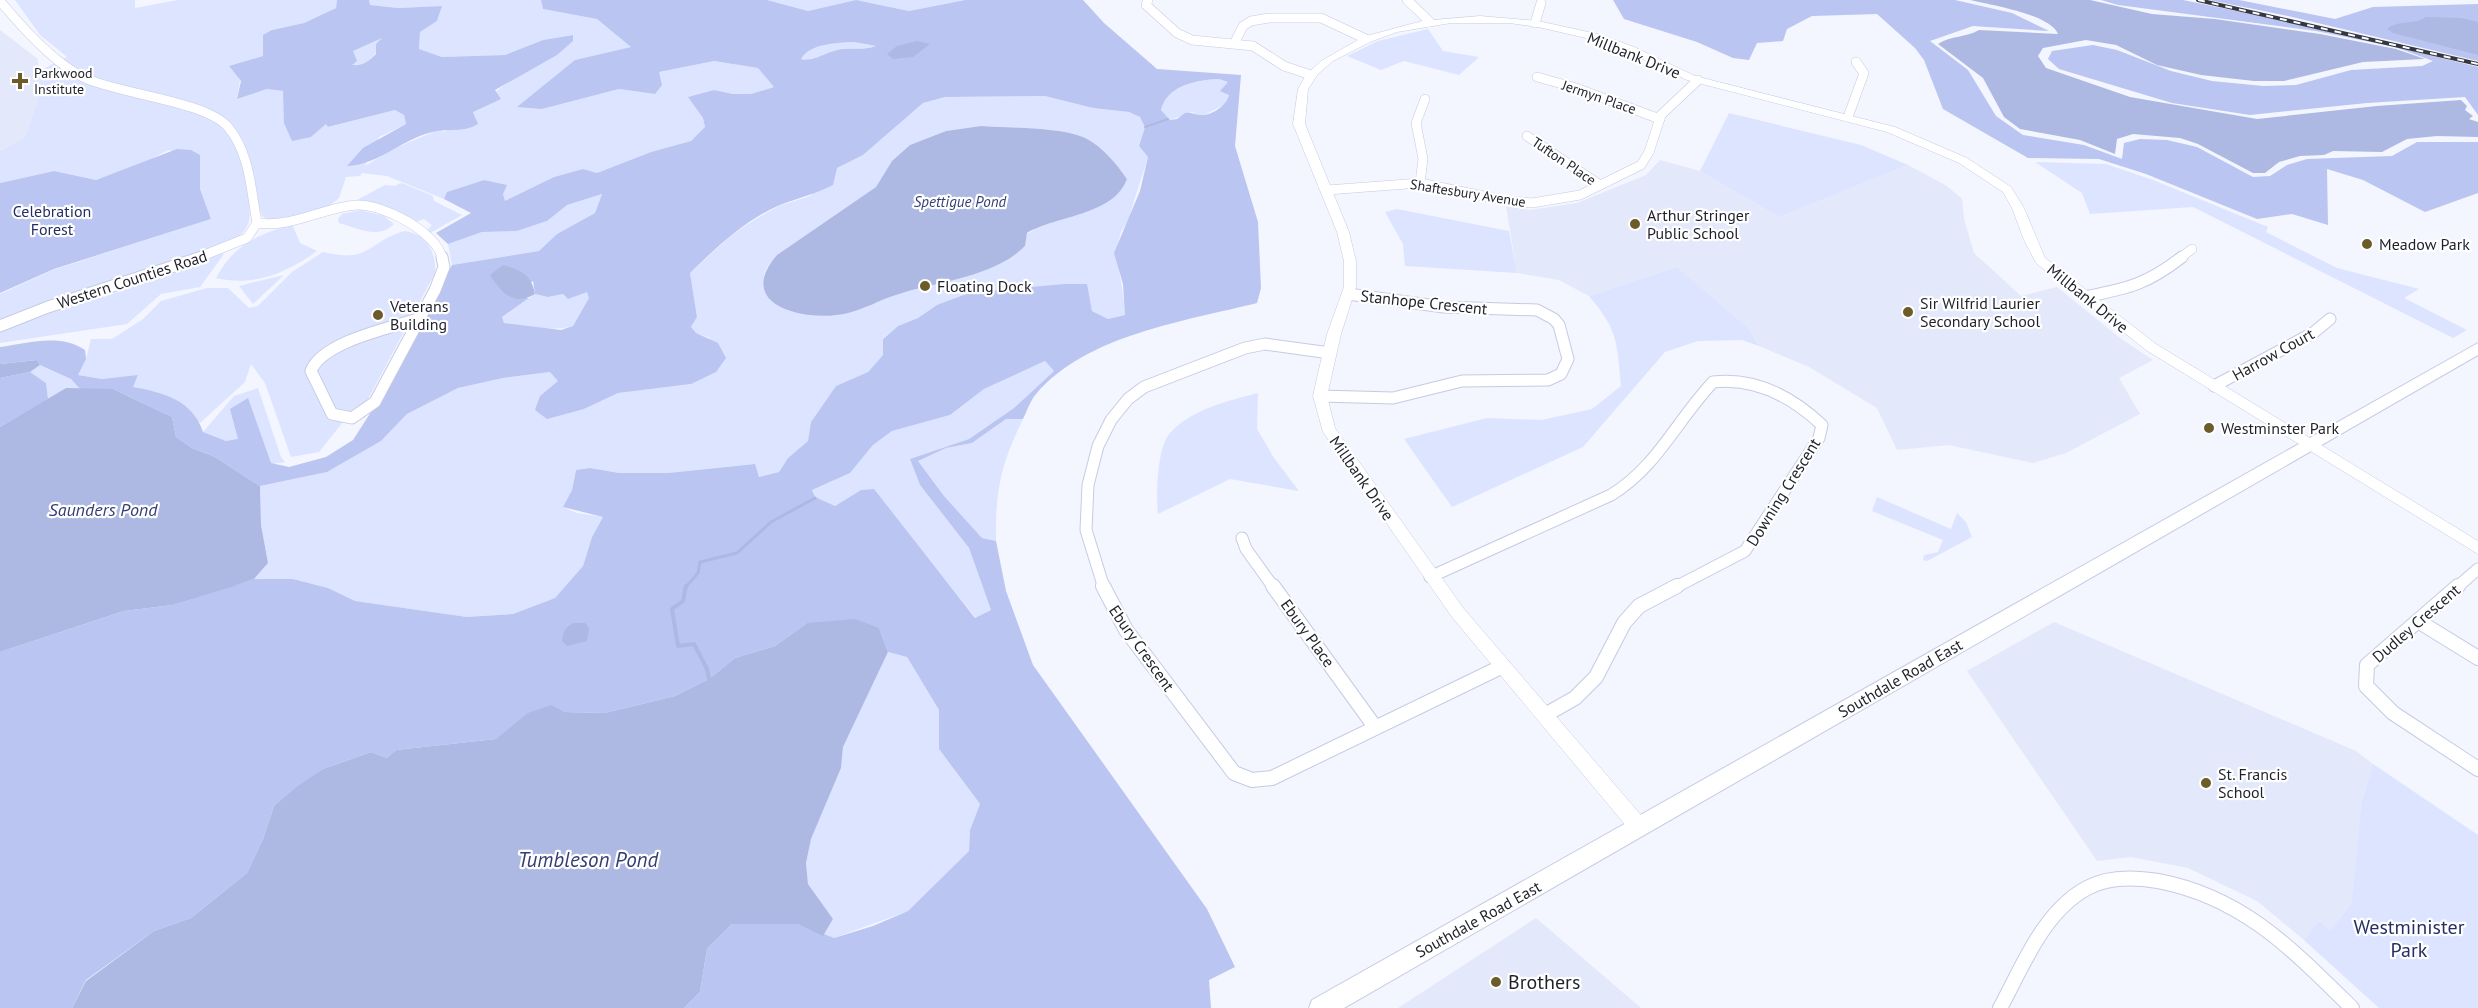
<svg xmlns="http://www.w3.org/2000/svg" width="2478" height="1008" font-family="'PT Sans',sans-serif">
	<style>
		.built { fill: #e3e8fb }
		.green { fill: #dde4ff; fill-rule: evenodd }
		.forest { fill: #bac5f1; fill-rule: evenodd }
		.water { fill: #adb9e3 }
		.lines { fill: none; stroke-linecap: round; stroke-linejoin: round }
		.stream-far2 { stroke: #adb9e3; stroke-width: 2 }
		.stream-far1 { stroke: #adb9e3; stroke-width: 3 }
		.stream { stroke: #adb9e3; stroke-width: 4 }
		.minor-far2-casing { stroke: #c5cbe2; stroke-width: 10 }
		.minor-far1-casing { stroke: #c5cbe2; stroke-width: 13 }
		.minor-casing { stroke: #c5cbe2; stroke-width: 16 }
		.tertiary-casing { stroke: #c5cbe2; stroke-width: 1 }
		.secondary-casing { stroke: #c5cbe2; stroke-width: 2 }
		.minor-far2 { stroke: #fff; stroke-width: 9 }
		.minor-far1 { stroke: #fff; stroke-width: 11 }
		.minor { stroke: #fff; stroke-width: 14 }
		.tertiary { fill: #fff; fill-rule: evenodd }
		.secondary { fill: #fff; fill-rule: evenodd }
		.rail-casing { stroke: #353740; stroke-width: 4 }
		.rail { stroke: #fff; stroke-width: 2; stroke-dasharray: 7; stroke-linecap: butt }
		.poi-dot { fill: #6b5c2a; stroke: #fff; stroke-width: 2 }
		.labels { text-anchor: middle; stroke-width: 4.5; stroke-linejoin: round; paint-order: stroke }
		.far-poi-label { font-size: 14px; fill: #1f212a; stroke: #fff; text-anchor: start }
		.far-street-label { font-size: 14px; fill: #1f212a; stroke: #fff }
		.far-water-label { font-size: 15px; font-style: italic; fill: #343e74; stroke: #fff }
		.street-label { font-size: 16px; fill: #1f212a; stroke: #fff }
		.park-label { font-size: 16px; fill: #262f63; stroke: #fff }
		.poi-label { font-size: 16px; fill: #1f212a; stroke: #fff; text-anchor: start }
		.water-label { font-size: 18px; font-style: italic; fill: #343e74; stroke: #fff }
		.near-park-label { font-size: 20px; fill: #262f63; stroke: #fff }
		.near-poi-label { font-size: 20px; fill: #1f212a; stroke: #fff; text-anchor: start }
		.near-water-label { font-size: 21px; font-style: italic; fill: #343e74; stroke: #fff }
	</style>
	<rect width="100%" height="100%" fill="#f3f5ff"/>
	<g class="built">
		<path d="M0,30L38,59L41,91L25,137L0,151Z"/>
		<path d="M1660,160L1700,171L1779,217L1908,165L1947,186L1962,199L1964,219L1974,253L2021,296L2057,287L2120,338L2153,360L2119,378L2140,414L2066,453L2033,463L1949,445L1897,450L1877,408L1809,367L1759,346L1747,327L1677,267L1589,296L1559,280L1517,273L1506,206L1530,210L1577,203L1646,175Z"/>
		<path d="M2054,622L2356,751L2373,764L2361,805L2351,904L2331,930L2319,921L2304,940L2257,901L2188,868L2131,857L2097,861L1967,671Z"/>
		<path d="M1536,918L1641,1008H1398Z"/>
	</g>
	<g class="green">
		<path d="M15,0H135V8L178,0H337L336,8L304,23L272,30L263,56L229,66L240,80L237,99L267,89L283,91L311,137L326,124L329,127L395,110L404,115L406,124L379,137L365,166L391,150L438,130L444,132L476,118L473,112C503,83 539,61 572,35L543,40L505,55L442,57L419,49L420,32L437,21L442,6L398,8L370,5L369,0H541L543,9L597,19L632,47L575,60L542,109L619,89L655,94L659,72L714,61L758,68L774,87L751,94H733L714,90L689,97L703,118L705,128L691,141L651,152L597,173L583,169L554,177L505,202L503,194L506,185L484,180L447,192L444,199L387,176L362,173L360,176L346,177L339,198L328,207L273,223L262,216L257,203L249,206C252,223 246,232 232,242L0,323V294L53,270L211,219L200,189V155L168,150L144,163L96,180L54,171L0,183V151L25,137L41,91L39,71L67,57L40,35Z"/>
		<path d="M767,0H964L909,11L856,0L808,11Z"/>
		<path d="M1428,29L1443,51L1479,57L1459,75L1404,61L1381,70L1347,56L1378,41Z"/>
		<path d="M384,37C377,53 370,66 351,65L352,51Z"/>
		<path d="M854,42L876,46C863,51 851,47 837,50C824,53 814,61 801,59C809,42 838,43 854,42Z"/>
		<path d="M1219,79L1228,82L1229,95L1226,104L1202,116L1192,112L1170,120L1161,110C1167,85 1197,80 1219,79Z"/>
		<path d="M1045,96L1093,108L1129,112L1141,117L1145,127L1139,146L1148,157C1142,178 1134,198 1129,219C1127,225 1121,229 1120,235C1113,258 1125,291 1125,315L1108,319L1092,311L1086,284H1064L937,305L918,318L898,326L883,338V355L868,372L836,386L811,422L808,441L788,458L779,472L759,477L754,464L668,473H619L590,468L576,470L572,490L563,507L577,513L603,517L592,537L583,566L555,598L513,614L467,617L355,601L328,588L293,579H254L268,563L261,525L260,486L327,472L381,441L407,414L458,388L503,378L550,372L559,381L540,396L584,409L618,393L691,384L710,338L695,333L691,327L697,317L690,273L733,234L754,220L779,206L810,196L837,168L863,155L923,103L945,97ZM981,126C1010,128 1056,127 1083,137C1100,144 1117,164 1127,179L1101,206L1042,225L1027,234L1024,247L1006,260L988,268L898,294L848,313L764,289C761,274 767,266 777,255L876,187L892,161L910,145L946,131Z"/>
		<path d="M1729,113L1861,145L1908,165L1779,217L1700,171Z"/>
		<path d="M2035,162L2106,164L2153,180L2268,227L2266,232L2337,268L2419,289L2404,298L2467,330L2453,338L2193,207L2090,214L2082,193Z"/>
		<path d="M402,183L433,196L434,201L462,215L430,233L427,230L432,225L424,219L415,222L357,200L385,185L394,186Z"/>
		<path d="M602,194L595,213L557,234L539,251L452,265L448,244L482,232L517,231L547,221L567,205Z"/>
		<path d="M1397,209L1509,231L1517,273L1405,266L1403,244L1385,212Z"/>
		<path d="M360,210L384,216L394,224C378,240 358,228 339,223L338,219L342,214Z"/>
		<path d="M292,224L300,243L317,251C287,273 253,287 216,278C235,243 257,236 292,224Z"/>
		<path d="M405,231C428,234 436,253 435,273L366,403L351,412L319,452L291,457L265,383L251,364L245,382L200,423C178,397 166,393 132,387L138,376L102,379L77,375L86,359L91,339H112L143,319L161,301L207,288H228L249,308L258,306L292,272L323,252C372,264 367,241 405,231Z"/>
		<path d="M220,253L224,254L200,287L161,294L127,324L0,343V330L4,327L125,290L126,285Z"/>
		<path d="M1677,267L1747,327L1759,346L1742,340L1698,341L1665,352L1583,447L1452,507L1404,439L1487,418L1542,420L1592,409L1621,386C1617,342 1618,330 1589,296Z"/>
		<path d="M284,275L253,304L239,286Z"/>
		<path d="M587,291L589,298L573,326C551,332 527,327 504,323L502,317L535,294L548,297L563,294L568,299Z"/>
		<path d="M1045,361L1054,371L1014,408L969,439L910,459L920,485L969,548L991,610L976,618L920,549L861,490L835,506L815,498L812,490L850,473L873,445L892,431L950,415L984,389Z"/>
		<path d="M40,365L71,379L80,389L66,388L48,399L46,383L30,372Z"/>
		<path d="M258,388L281,457L285,462L271,464L238,440L226,441L203,432L234,396Z"/>
		<path d="M1258,393L1257,429L1274,458L1299,491L1230,479L1158,514C1156,495 1157,447 1170,433C1192,409 1228,401 1258,393Z"/>
		<path d="M1006,419H1023C1001,464 995,490 996,541L982,538L944,496L918,461L946,448L972,443Z"/>
		<path d="M1877,497L1951,529L1957,513L1966,522L1972,537L1927,561L1923,560L1924,555L1938,552L1943,540L1872,511Z"/>
		<path d="M888,652L907,657L939,710V749L980,804L970,830L969,851L908,911L834,938L823,936L833,919L808,884L806,863L811,839L841,768L843,747Z"/>
		<path d="M2373,764L2478,835V1008H2379L2304,940L2319,921L2331,930L2351,904L2361,805Z"/>
	</g>
	<g class="forest">
		<path d="M337,0H369L370,5L398,8L442,6L437,21L420,32L419,49L442,57L505,55L543,40L573,35V41L557,55L495,90L501,99L473,112L478,124C465,132 451,129 437,131C405,136 380,165 347,166L363,148L406,124L404,115L395,110L328,127L326,124L311,137L292,141L284,123L283,91L267,89L237,99L241,81L229,66L263,56V35L272,30L304,23L336,8ZM382,38L376,44V54C369,61 363,66 352,65L357,61L353,51Z"/>
		<path d="M541,0H767L808,11L856,0L909,11L965,0H1083L1104,23L1157,69L1241,75L1235,146L1258,222L1261,288L1257,303C1185,321 1086,335 1036,394C1030,401 1027,411 1023,419H1006L972,443L946,448L918,461L944,496L982,538L996,541L1006,591L1033,665L1207,909L1235,967L1209,980L1211,1008H684L700,992L707,949L732,924H798L834,938L873,926L908,911L969,851L970,830L980,804L939,749V710L907,657L888,652L879,628L807,623L775,646L735,658L709,679L675,696L605,713L564,712L496,739L396,750L387,758L371,752L323,769L274,806L263,839L247,873L191,918L154,931L86,980L72,1008H0V652L124,611L173,605L254,579H293L328,588L355,601L467,617L513,614L555,598L583,566L592,537L603,517L563,507L572,490L576,470L590,468L619,473H668L755,464L759,477L779,472L788,458L808,441L811,422L836,386L868,372L883,355V339L898,326L918,318L937,305L969,293L1064,284H1087L1092,311L1108,319L1125,315L1123,284L1114,253L1140,191L1148,157L1139,146L1145,127L1140,117L1129,112L1093,108L1045,96L945,97L923,103L863,155L837,168L833,185C815,194 798,198 780,205C746,219 716,248 690,273L697,317L691,327L696,333L718,343L726,358L716,372L691,384L618,393L584,409L547,419L535,410L540,396L558,381L550,372L503,378L458,388L407,414L381,441L327,472L260,486L215,457L192,448L176,437L172,417L113,389H80L71,379L40,365L37,360L0,364V347C28,343 60,333 85,350L86,359L78,375L102,379L138,375L133,387C162,392 193,400 203,432L226,441L238,439L230,409L248,398L271,463L289,467L326,457L353,440L389,384L452,265L539,251L557,234L595,213L602,194L567,205L547,221L517,231L482,232L448,244L436,233L471,213L444,199L447,192L484,180L507,185L503,194L505,201L554,177L583,169L597,173L651,152L691,141L705,127L703,118L688,97L714,90L733,94H751L774,87L758,68L714,61L659,72L662,85L655,94L619,89L542,109L517,107L575,60L631,47L597,19L543,9ZM854,42L876,46C863,51 851,47 837,50C824,53 813,62 801,59C810,43 837,43 854,42ZM1219,79L1228,82L1220,91L1229,95C1227,105 1212,116 1201,115C1195,115 1191,112 1185,113L1177,119L1170,120L1161,110C1167,85 1197,80 1219,79ZM533,281L535,294L548,297L563,294L568,299L587,292L589,298L573,326L561,330L504,323L502,317L529,298H512ZM1045,361L1054,371L1014,408L969,439L910,459L920,485L969,548L991,610L975,618L874,489L861,490L835,506L815,497L812,490L850,473L873,445L892,431L950,415L984,389Z"/>
		<path d="M1613,0H1955L2012,13L2049,31L1973,26L1930,41L1968,70L1996,116L2023,135L2084,145L2122,159L2124,143L2140,139L2167,140L2197,147L2253,177L2270,176L2287,165L2307,159L2392,156L2417,142H2478V193L2425,212L2363,180L2327,169L2328,225L2292,214L2257,219L2146,174L2099,159L2028,158L1943,109L1924,60L1915,48L1877,14L1812,16L1787,29L1783,41L1757,43L1749,60L1733,58L1697,42L1624,19Z"/>
		<path d="M2101,0H2183L2315,27L2478,67V115L2465,97L2367,103L2250,115L2172,103L2059,69L2048,59L2052,51L2093,45L2117,50L2171,71L2212,81L2263,86L2296,85L2351,70L2422,66L2433,61L2395,47L2316,31L2118,5Z"/>
		<path d="M2209,0H2239L2335,19L2373,7L2478,4V61L2288,16Z"/>
		<path d="M177,149L191,150L200,155V189L211,219L54,269L0,293V183L54,171L96,180Z"/>
		<path d="M30,372L46,383L48,399L0,427V378Z"/>
	</g>
	<g class="water">
		<path d="M1970,0H2090L2152,14L2215,19L2320,34L2396,49L2425,59L2363,62L2284,81H2254L2201,75L2157,65L2116,45L2086,40L2043,48L2038,56L2046,68L2130,97L2257,119L2377,106L2461,100L2467,106L2465,110L2473,116L2469,119L2478,122V137L2437,136L2407,139L2382,152L2333,151L2324,155L2300,156L2279,162L2265,173H2253L2198,144L2180,138L2133,134L2117,139L2115,154L2080,140L2020,129L2004,117L1983,78L1938,44C1951,35 1966,38 1979,30L2058,34C2050,14 1990,5 1970,0Z"/>
		<path d="M2426,17L2461,18L2478,22V55L2393,33L2387,29C2399,19 2413,26 2426,17Z"/>
		<path d="M917,41L930,44L913,57L893,59L887,54L897,46Z"/>
		<path d="M981,126C1010,128 1057,127 1083,137C1100,144 1117,164 1127,179C1113,216 1057,215 1027,233L1025,246C993,278 937,281 896,295C880,300 864,309 848,313C809,323 732,307 777,255L876,187L892,161L910,145L946,131Z"/>
		<path d="M503,265C521,270 531,274 535,294C513,307 501,292 490,275Z"/>
		<path d="M37,360L40,365L30,372L0,378V364Z"/>
		<path d="M66,388L113,389L172,417L176,437L192,448L215,457L260,486L261,525L268,563L254,579L231,587L173,605L124,611L0,652V427Z"/>
		<path d="M855,619L879,628L888,652L843,747L841,768L811,839L806,863L808,884L833,919L823,936L798,924H732L707,949L700,992L684,1008H72L86,981L154,931L191,918L247,873L263,839L274,806L298,786L323,769L371,752L387,758L396,750L496,739L528,713L551,705L564,712L605,713L675,696L709,679L735,658L775,646L807,623Z"/>
		<path d="M573,623H585L589,628L587,641L567,646L562,641C563,632 565,628 573,623Z"/>
	</g>
	<g class="lines">
		<path class="stream-far2" d="M1145,127L1168,119"/>
		<path class="stream-far1" d="M685,588L698,573L700,562L737,553L771,522L815,498"/>
		<path class="stream" d="M686,586L683,601L672,609L678,646L694,644L707,669L709,679"/>
		<g class="minor-far2-casing">
			<g id="minor-far2">
				<path d="M1148,0L1146,5L1177,33L1192,40L1253,46L1284,66L1311,75"/>
				<path d="M1407,0L1430,22"/>
				<path d="M0,1C20,25 56,65 85,78C119,94 205,101 228,127C250,153 251,191 257,223L247,238L197,258"/>
				<path d="M1535,23L1541,3"/>
				<path d="M1235,42L1243,26L1251,21L1269,18H1321L1366,39"/>
				<path d="M1537,77L1573,87L1660,119"/>
				<path d="M1848,117L1864,73L1856,62"/>
				<path d="M1527,136L1600,185"/>
				<path d="M1420,183L1423,159L1416,123L1425,99"/>
				<path d="M1327,190L1420,183L1503,200L1532,203L1580,195L1641,165L1649,152L1661,115L1698,80"/>
				<path d="M257,223C292,228 321,208 356,205C381,203 437,232 442,258"/>
				<path d="M2180,258L2192,249"/>
			</g>
		</g>
		<g class="minor-far1-casing">
			<g id="minor-far1">
				<path d="M2085,297C2128,288 2146,285 2182,257"/>
				<path d="M418,319C390,328 322,342 311,371L332,414L352,418L375,402L435,290L444,267L442,257"/>
				<path d="M0,326L48,307L202,257"/>
				<path d="M2214,386L2313,333L2330,319"/>
				<path d="M1320,396L1393,398L1462,381L1548,380L1561,374L1568,359L1559,325L1554,319L1537,310L1444,307L1348,294"/>
				<path d="M1242,538L1246,549L1274,588"/>
				<path d="M1430,577L1611,495C1657,467 1677,420 1713,382C1755,377 1792,397 1822,425L1819,438L1745,551L1674,588"/>
				<path d="M1104,588L1086,530L1088,485L1098,446L1111,420L1128,399L1144,387L1245,348L1265,344L1330,353"/>
				<path d="M2456,588L2478,569"/>
			</g>
		</g>
		<g class="minor-casing">
			<g id="minor">
				<path d="M1103,586L1126,630L1234,773L1252,780L1272,778L1503,666"/>
				<path d="M1273,586L1375,727"/>
				<path d="M2458,586L2367,665L2366,686L2393,713L2478,769"/>
				<path d="M2418,621L2478,658"/>
				<path d="M1545,715L1575,698L1596,677L1624,623L1639,606L1677,586"/>
				<path d="M2000,1008C2023,966 2043,912 2087,888C2108,876 2134,877 2158,881C2243,897 2293,950 2352,1008"/>
			</g>
		</g>
		<g class="tertiary-casing">
			<path id="tertiary" d="M1480,16L1538,21L1602,35L1634,47L1695,76L1895,127L1967,158L2011,187L2024,208L2045,258L2156,344L2478,541V554L2146,350L2036,263L2024,240L2012,208L2003,192L1959,163L1887,132L1687,80L1626,51L1595,40L1538,27L1509,23H1451L1397,32L1370,42L1333,61L1318,74L1308,89L1305,124L1349,232L1356,261V287L1341,334L1327,396L1335,428L1464,609L1646,821L1648,827L1646,833L1639,835L1632,833L1452,617L1323,432L1313,396L1327,334L1344,287V261L1337,232L1293,124L1298,89L1306,75L1321,61L1363,37L1422,21Z"/>
		</g>
		<g class="secondary-casing">
			<path id="secondary" d="M2478,343V355L1344,1008H1309L1312,1000Z"/>
		</g>
		<use href="#minor-far2" class="minor-far2"/>
		<use href="#minor-far1" class="minor-far1"/>
		<use href="#minor" class="minor"/>
		<use href="#tertiary" class="tertiary"/>
		<use href="#secondary" class="secondary"/>
		<g class="rail-casing">
			<path id="rail" d="M2198,0L2478,64"/>
		</g>
		<use href="#rail" class="rail"/>
	</g>
	<g class="poi-dot">
		<path d="M17 72h6v6h6v6h-6v6h-6v-6h-6v-6h6z"/>
		<circle cx="1635" cy="224" r="6"/>
		<circle cx="2367" cy="244" r="6"/>
		<circle cx="925" cy="286" r="6"/>
		<circle cx="1908" cy="312" r="6"/>
		<circle cx="378" cy="315" r="6"/>
		<circle cx="2209" cy="428" r="6"/>
		<circle cx="2206" cy="783" r="6"/>
		<circle cx="1496" cy="982" r="6"/>
	</g>
	<g class="labels">
		<g class="far-poi-label">
			<text x="34" y="78">Parkwood<tspan x="34" dy="16">Institute</tspan></text>
		</g>
		<g class="far-street-label">
			<text transform="translate(1599 97) rotate(19)" y="5">Jermyn Place</text>
			<text transform="translate(1564 161) rotate(34)" y="5">Tufton Place</text>
			<text transform="translate(1468 193) rotate(9)" y="5">Shaftesbury Avenue</text>
		</g>
		<g class="far-water-label">
			<text x="960" y="207">Spettigue Pond</text>
		</g>
		<g class="street-label">
			<text transform="translate(1634 55) rotate(22)" y="6">Millbank Drive</text>
			<text transform="translate(132 279) rotate(-18)" y="6">Western Counties Road</text>
			<text transform="translate(2088 298) rotate(39)" y="6">Millbank Drive</text>
			<text transform="translate(1424 302) rotate(6)" y="6">Stanhope Crescent</text>
			<text transform="translate(2273 354) rotate(-29)" y="6">Harrow Court</text>
			<text transform="translate(1362 478) rotate(55)" y="6">Millbank Drive</text>
			<text transform="translate(1783 492) rotate(-58)" y="6">Downing Crescent</text>
			<text transform="translate(2416 623) rotate(-41)" y="6">Dudley Crescent</text>
			<text transform="translate(1308 633) rotate(54)" y="6">Ebury Place</text>
			<text transform="translate(1142 648) rotate(55)" y="6">Ebury Crescent</text>
			<text transform="translate(1900 678) rotate(-30)" y="6">Southdale Road East</text>
			<text transform="translate(1478 919) rotate(-29)" y="6">Southdale Road East</text>
		</g>
		<g class="park-label">
			<text x="52" y="217">Celebration<tspan x="52" dy="18">Forest</tspan></text>
		</g>
		<g class="poi-label">
			<text x="1647" y="221">Arthur Stringer<tspan x="1647" dy="18">Public School</tspan></text>
			<text x="2379" y="250">Meadow Park</text>
			<text x="937" y="292">Floating Dock</text>
			<text x="1920" y="309">Sir Wilfrid Laurier<tspan x="1920" dy="18">Secondary School</tspan></text>
			<text x="390" y="312">Veterans<tspan x="390" dy="18">Building</tspan></text>
			<text x="2221" y="434">Westminster Park</text>
			<text x="2218" y="780">St. Francis<tspan x="2218" dy="18">School</tspan></text>
		</g>
		<g class="water-label">
			<text x="103" y="516">Saunders Pond</text>
		</g>
		<g class="near-park-label">
			<text x="2409" y="934">Westminister<tspan x="2409" dy="23">Park</tspan></text>
		</g>
		<g class="near-poi-label">
			<text x="1508" y="989">Brothers</text>
		</g>
		<g class="near-water-label">
			<text x="588" y="867">Tumbleson Pond</text>
		</g>
	</g>
</svg>
